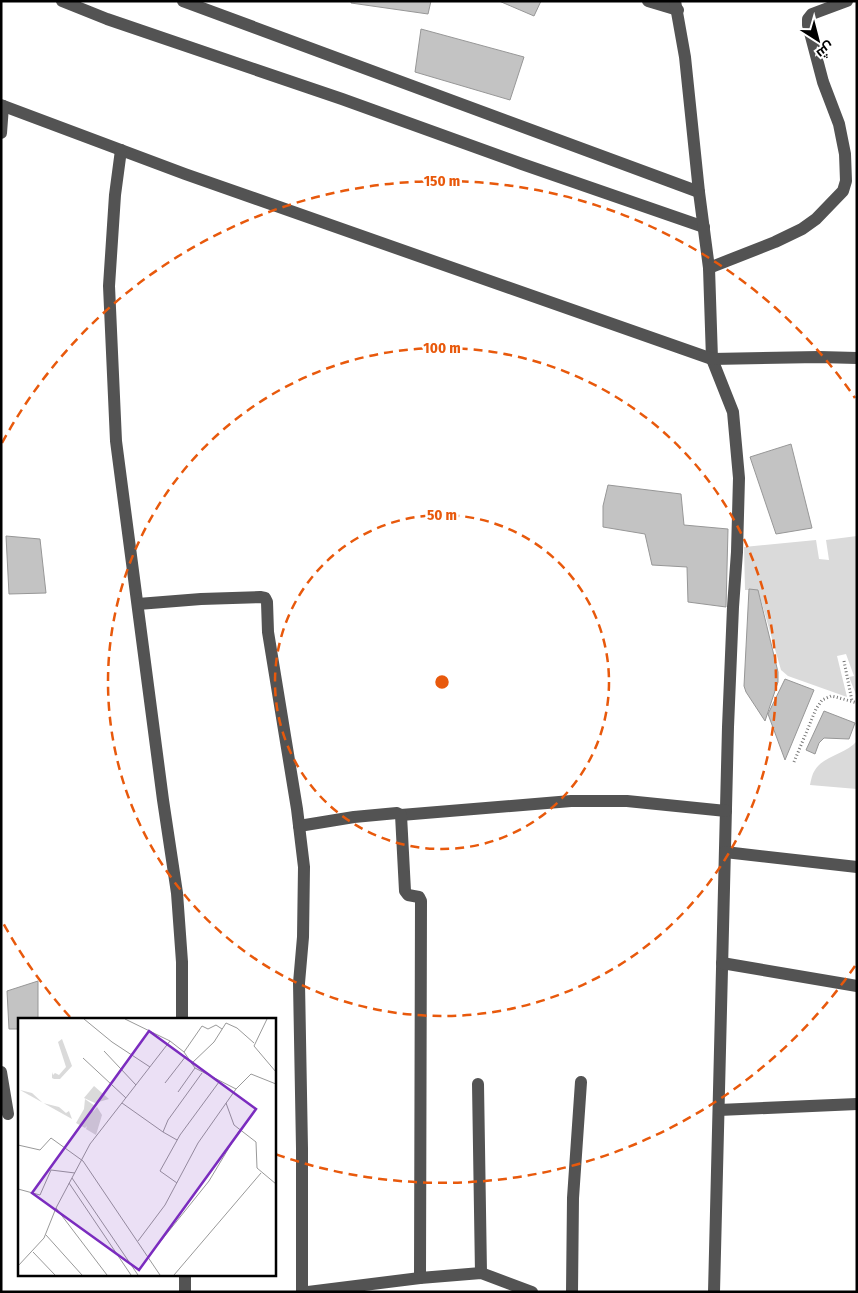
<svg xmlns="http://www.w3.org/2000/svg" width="858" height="1293" font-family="'Fira Sans Condensed',Cairo,sans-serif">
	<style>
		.green { fill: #dadada }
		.building { fill: #c3c3c3; stroke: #979797 }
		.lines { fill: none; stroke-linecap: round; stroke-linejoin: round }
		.path { stroke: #757575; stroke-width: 3; stroke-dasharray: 1 2.5; stroke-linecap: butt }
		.minor { stroke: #535353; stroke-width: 12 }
		.ring { fill: none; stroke: #e8590c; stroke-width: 2.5; stroke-dasharray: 9 6 }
		.inset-road { fill: none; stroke: #999; stroke-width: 1 }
		.view { fill: #7b2cbf; fill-opacity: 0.15; stroke: #7b2cbf; stroke-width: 2.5 }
		.inset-edge { fill: none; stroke: #000; stroke-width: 2.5 }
		.centre { fill: #e8590c; stroke: #fff; stroke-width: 2.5 }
		.ring-label { font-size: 15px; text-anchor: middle; font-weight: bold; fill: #e8590c; stroke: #fff; stroke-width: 5; stroke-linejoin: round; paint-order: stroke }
	</style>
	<rect width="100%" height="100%" fill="#fff"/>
	<g class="green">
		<path d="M857,536V697L849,677L854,676L846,654L837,656L847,697L788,676L781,670L758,590H745L744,547L816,540L819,559L829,560L826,540Z"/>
		<path d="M857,741V789L810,785C811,780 812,774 815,770C823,756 846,754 857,741Z"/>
	</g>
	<g class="building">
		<path d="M351,1H431L428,14L351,3Z"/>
		<path d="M499,1H541L534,16Z"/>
		<path d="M421,29L524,57L510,100L415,72Z"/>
		<path d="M791,444L812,528L776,534L750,457Z"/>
		<path d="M608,485L681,494L684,525L728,529L726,607L688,602L687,567L652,565L645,534L603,527V506Z"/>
		<path d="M6,536L40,539L46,593L9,594Z"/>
		<path d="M749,589L758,590L778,672V682L765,721L746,692L744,686Z"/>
		<path d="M785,679L814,690L785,760L768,714Z"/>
		<path d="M824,711L855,723L849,739L824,738L819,743L815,754L806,750Z"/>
		<path d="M38,981V1019H19V1029H9L7,991Z"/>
	</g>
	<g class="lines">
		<g class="path">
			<path d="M844,661L852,701"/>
			<path d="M794,762L816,709L822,700L831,696L836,697L857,703"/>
		</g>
		<g class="minor">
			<path d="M62,1L107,19L342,99L522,164L704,227"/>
			<path d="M183,1L699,192"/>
			<path d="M648,1L678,10"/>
			<path d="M675,1L685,57L699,192L709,268L712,359L733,412L739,478L737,552L733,607L728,727L714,1292"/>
			<path d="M1,105L185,174L712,359L819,357L857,358"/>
			<path d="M1,133L3,106"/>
			<path d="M121,150L115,195L109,286L116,441L163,800L177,893L182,962V1019"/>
			<path d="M709,268L775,242L802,229L816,219L843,191L846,181L845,154L839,124L823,82L808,25V19L812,14L847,1"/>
			<path d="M138,604L201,599L260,597L265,598L267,602L268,632L297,809L304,867L303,937L299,983L302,1148V1292"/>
			<path d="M401,815L571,801H627L726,811"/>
			<path d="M299,826L354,817L397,813L401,815L405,891L408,895L419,897L421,901L420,1278"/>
			<path d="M725,852L857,867"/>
			<path d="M722,963L857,986"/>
			<path d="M1,1072L8,1114"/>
			<path d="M478,1084L481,1273"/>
			<path d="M719,1110L857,1104"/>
			<path d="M185,1274V1292"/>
			<path d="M308,1292L420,1278L481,1273L532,1292"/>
			<path d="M572,1292L573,1198L581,1082"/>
		</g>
	</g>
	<g class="ring">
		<circle cx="442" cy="682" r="167"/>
		<circle cx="442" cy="682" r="334"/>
		<path d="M855 966A501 501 0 0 1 275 1154M70 1017A501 501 0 0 1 2 921M2 443A501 501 0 0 1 855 398"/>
	</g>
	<g transform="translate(18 1018)">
		<rect width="258" height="258" fill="#fff"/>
		<path d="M44,21L54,48L42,61H36L34,60V54L35,57L37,55L41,57L48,49L40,24ZM76,68L91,81L77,85L66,80ZM2,72L14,75L25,85L41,89L48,95L51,93L54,101ZM67,81L77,88L75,94L79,89L84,97L78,117L68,111L69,108L67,110L58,105L66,91Z" fill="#dadada"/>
		<path class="inset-road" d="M66,1L94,24L132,49M107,1L152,23L166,34L177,50L218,71M249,1L236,28L258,54M86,33L118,67M166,34L184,8L190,11L198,7L204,11M65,40L108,80M173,46L196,24L208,5L219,10L236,25M147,65L168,38M160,74L177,50M104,85L145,114M208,85L216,107L238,124L239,150L258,166M159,122L145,114L150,102L184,55M0,127L22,132L33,120L65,143L142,257M54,160L120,257M51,165L113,257M159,165L142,153L162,117L201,64M0,171L22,177L33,152L57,155M38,190L89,257M28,217L64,257M120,223L147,187L180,125L218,71L233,56L258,66M15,234L37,257M130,239L191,163L221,113M0,248L26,220L38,190L72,126L152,23M156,257L243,155"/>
		<path class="view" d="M131,13L238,91L121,252L14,175Z"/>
		<rect width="258" height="258" class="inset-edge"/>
	</g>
	<circle cx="442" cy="682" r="8" class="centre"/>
	<g class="ring-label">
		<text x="442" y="186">150 m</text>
		<text x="442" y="353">100 m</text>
		<text x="442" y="520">50 m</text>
	</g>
	<rect width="858" height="1293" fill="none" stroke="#000000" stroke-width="5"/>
	<g transform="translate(818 40) rotate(144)" stroke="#ffffff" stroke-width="4" paint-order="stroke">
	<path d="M0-4L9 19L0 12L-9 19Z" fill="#000000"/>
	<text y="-8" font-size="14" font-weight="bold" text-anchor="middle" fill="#000000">ش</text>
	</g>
</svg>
